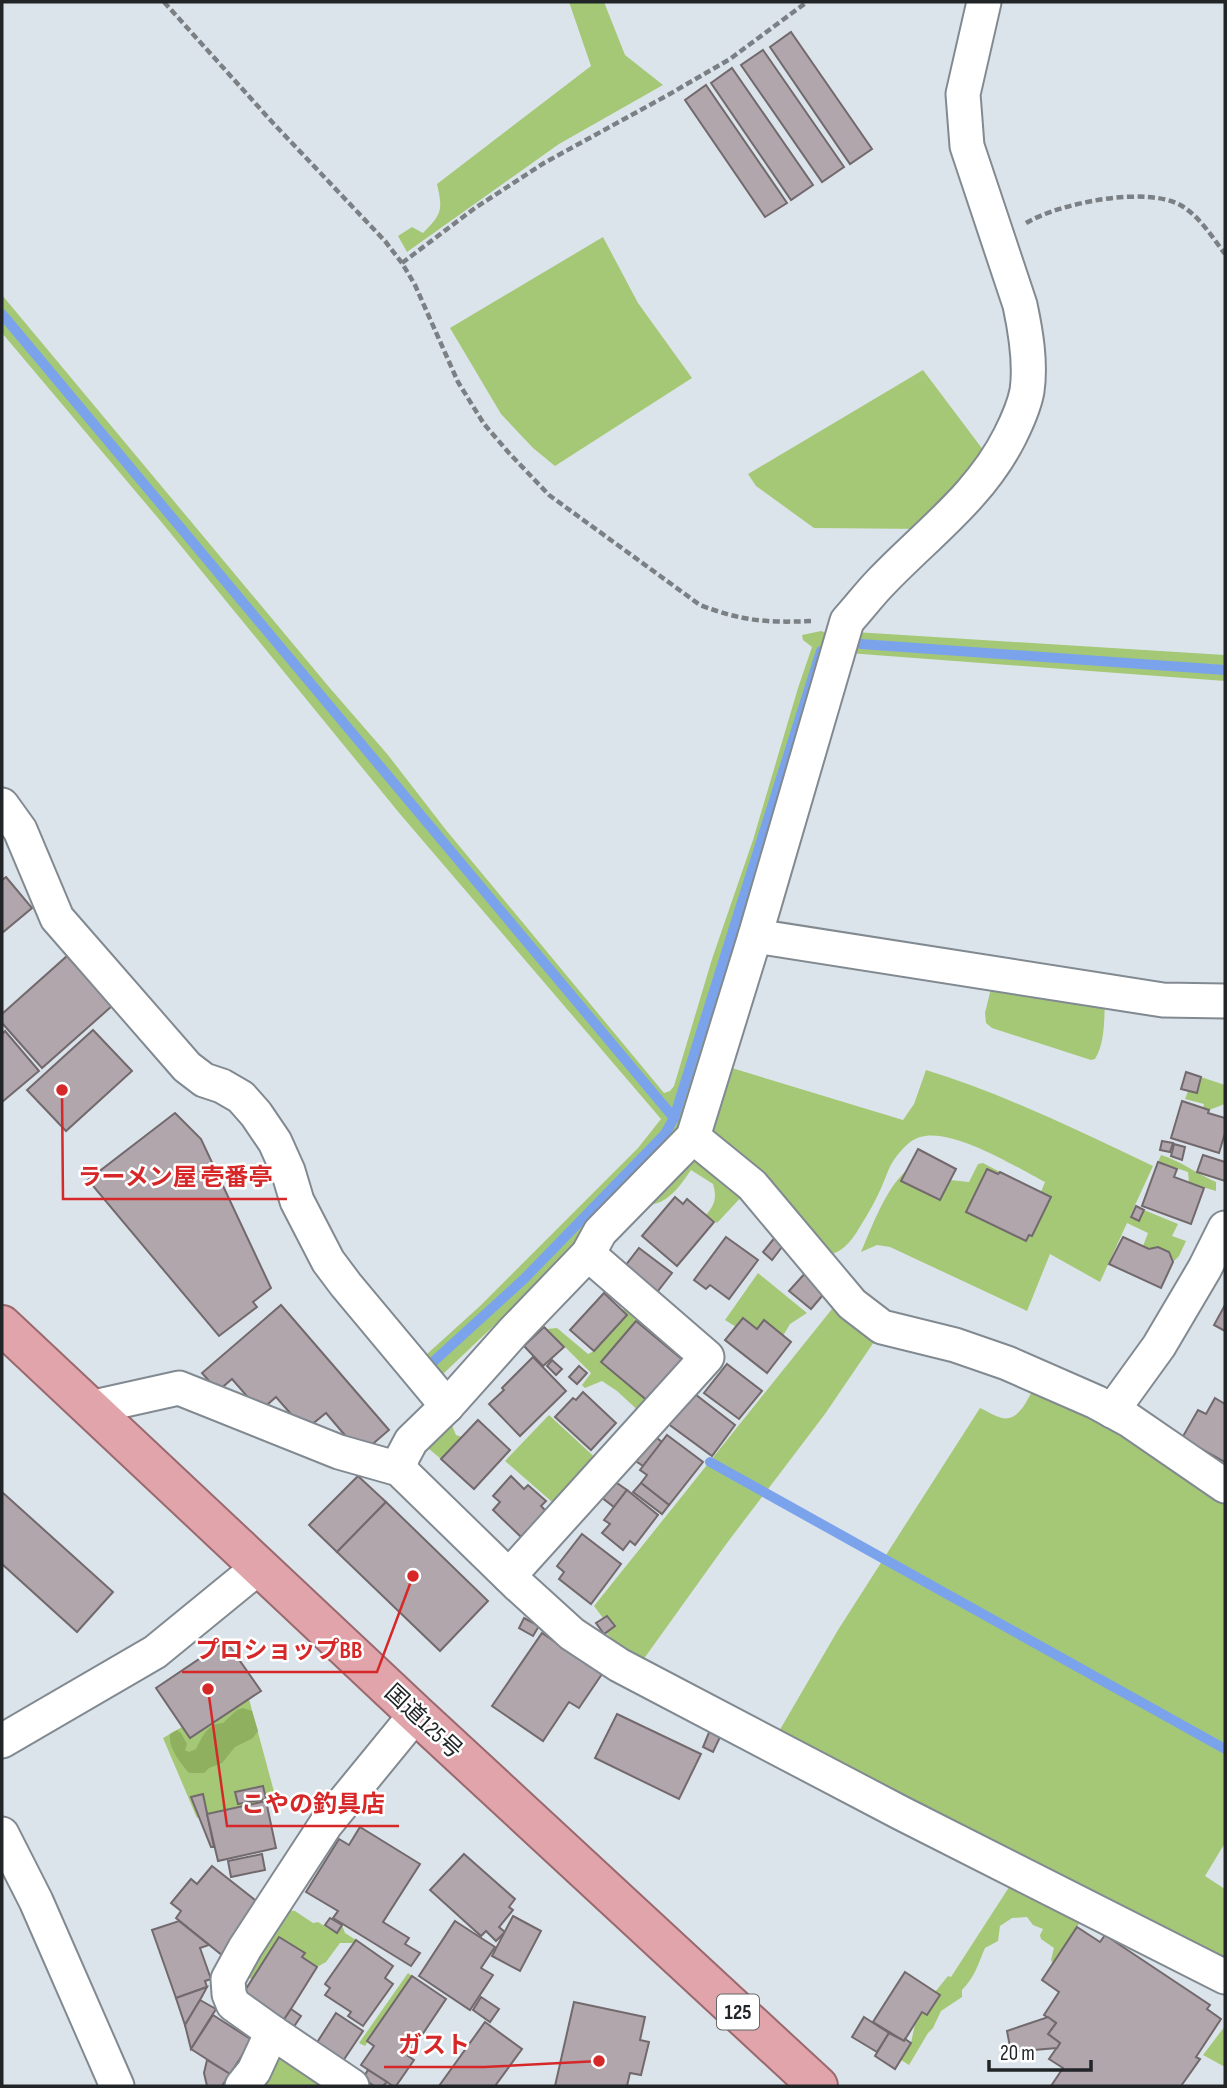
<svg xmlns="http://www.w3.org/2000/svg" width="1227" height="2088" font-family="'Sofia Sans Condensed','Noto Sans JP',sans-serif">
	<style>
		.green { fill: #a5c876 }
		.forest { fill: #8eb05f }
		.lines { fill: none; stroke-linecap: round; stroke-linejoin: round }
		.stream { stroke: #7ba3ec; stroke-width: 10 }
		.building { fill: #b0a6ac; stroke: #72696d; stroke-width: 2 }
		.minor-casing { stroke: #828a91; stroke-width: 37 }
		.trunk-casing { stroke: #99696e; stroke-width: 42 }
		.path { stroke: #7a8084; stroke-width: 4.5; stroke-dasharray: 7 3.5; stroke-linecap: butt }
		.minor { stroke: #fff; stroke-width: 33 }
		.trunk { stroke: #e0a4aa; stroke-width: 38 }
		.labels { text-anchor: middle; stroke-width: 5; stroke-linejoin: round; paint-order: stroke }
		.shield { fill: #fff; stroke: #646668; stroke-width: 2 }
		.shield-label { font-size: 21px; font-weight: bold; fill: #212527 }
		.street-label { font-size: 23px; fill: #212527; stroke: #fff }
		.leader { fill: none; stroke: #d62828; stroke-width: 2.5 }
		.callout-dot { fill: #d62828; stroke: #fff; stroke-width: 2.5 }
		.callout-label { font-size: 24px; text-anchor: middle; font-weight: bold; fill: #d62828; stroke: #fff; stroke-width: 5; stroke-linejoin: round; paint-order: stroke }
	</style>
	<rect width="100%" height="100%" fill="#dce4eb"/>
	<g class="green">
		<path d="M569,2H604L625,55L663,85L559,144L407,252L398,236L412,227L423,233C442,214 443,210 437,184L591,66Z"/>
		<path d="M603,237L638,303L692,378L555,466L533,448L501,414L450,328Z"/>
		<path d="M2,295L329,687L388,755L446,830L664,1093L670,1091L674,1086L712,959L753,840L798,688L812,647L803,640L802,635L821,631L832,635L689,1117L577,1240L567,1256L442,1375L427,1354L480,1306L638,1148L661,1119L400,814L163,524L2,333Z"/>
		<path d="M923,370L990,459L926,529L814,528L756,486L748,474Z"/>
		<path d="M855,632L1225,655V681L848,653Z"/>
		<path d="M992,984L1105,1002C1104,1020 1105,1043 1095,1059L1091,1060L992,1028L986,1023L985,1013Z"/>
		<path d="M722,1065L903,1120L914,1104L926,1070C1004,1094 1079,1131 1153,1166L1130,1216L1139,1220L1144,1210L1178,1224L1172,1236L1186,1241L1179,1256L1173,1262L1169,1252L1158,1247L1149,1249L1143,1246L1148,1233L1127,1223L1100,1282L1050,1254L1027,1311L890,1247L877,1245L861,1252C872,1227 885,1189 907,1170L902,1181L939,1200L950,1180L969,1182L978,1164L983,1163L1000,1172L998,1174L1026,1241L1029,1235L1032,1236L1051,1197L1041,1192L1045,1182C1016,1167 952,1127 920,1137C910,1140 902,1149 896,1157C889,1166 886,1177 882,1186C876,1200 869,1212 861,1225C854,1237 845,1251 831,1254L713,1142L708,1111Z"/>
		<path d="M1201,1077L1225,1085V1104L1209,1110L1203,1108L1204,1104L1185,1099L1188,1091L1197,1093Z"/>
		<path d="M688,1154L745,1193L717,1223L706,1215C715,1205 717,1197 713,1184L691,1170C681,1185 667,1205 647,1205Z"/>
		<path d="M1161,1155C1181,1161 1197,1174 1216,1182V1191L1189,1183L1188,1172L1158,1162Z"/>
		<path d="M758,1273L807,1313L790,1324L783,1336L764,1320L757,1329L744,1318L736,1327L725,1320Z"/>
		<path d="M836,1304L878,1336L825,1414L727,1543L643,1660L623,1650L606,1633L614,1626L607,1616L603,1618L594,1606Z"/>
		<path d="M621,1309L628,1310L636,1321L602,1362L649,1402L643,1415L617,1391L602,1381L585,1388L582,1385L591,1373L547,1329L557,1328L588,1354L594,1351L627,1315Z"/>
		<path d="M1036,1383L1225,1496V1843L1205,1876L1225,1889V1966L778,1733L838,1630L980,1408C987,1411 994,1416 1002,1418C1020,1422 1029,1396 1036,1383Z"/>
		<path d="M549,1415L601,1463L559,1508L505,1461Z"/>
		<path d="M451,1423L456,1435L462,1437L441,1459L422,1443Z"/>
		<path d="M249,1699L276,1799L207,1814L197,1818L163,1738L182,1727L191,1738Z"/>
		<path d="M1013,1881L1080,1922L1077,1927L1053,1964L1051,1960L1054,1948L1041,1939L1040,1935L1043,1929L1033,1925L1027,1917L1012,1918L1000,1926L998,1941L985,1948C978,1964 975,1977 962,1990V1997L941,2011L933,2028L928,2033L909,2065L901,2060L911,2043L915,2024L922,2012L939,1995L935,1992L948,1976L951,1977Z"/>
		<path d="M287,1910L295,1911L313,1923L318,1922L336,1933L342,1925L345,1933L356,1940L354,1943H340L326,1962L317,1967L302,1957L304,1953L279,1937L252,1979L243,1976Z"/>
		<path d="M408,1973L412,1976L365,2046L359,2043Z"/>
		<path d="M1225,2026V2067L1203,2055Z"/>
		<path d="M289,2055L321,2076L322,2086H253L272,2059Z"/>
	</g>
	<path class="forest" d="M243,1708L252,1711L258,1731L253,1738L235,1747L222,1763L209,1768L204,1773H189C180,1762 168,1748 170,1734L177,1730L181,1733L187,1744L185,1750L189,1752L196,1749C202,1737 208,1723 223,1723L237,1710Z"/>
	<g class="lines">
		<g class="stream">
			<path d="M2,314L674,1118L821,651"/>
			<path d="M861,644L1225,670"/>
			<path d="M433,1362L524,1279L665,1134L674,1118"/>
			<path d="M710,1462L1225,1749"/>
		</g>
	</g>
	<g class="building">
		<path d="M791,32L872,149L850,164L770,47Z"/>
		<path d="M763,50L844,167L822,182L741,65Z"/>
		<path d="M732,68L813,185L791,200L711,83Z"/>
		<path d="M706,85L787,203L765,217L685,100Z"/>
		<path d="M6,877L32,908L2,933V880Z"/>
		<path d="M67,956L112,1006L42,1068L2,1023V1014Z"/>
		<path d="M93,1030L132,1071L66,1131L27,1090Z"/>
		<path d="M5,1031L39,1071L2,1102V1034Z"/>
		<path d="M1186,1072L1201,1077L1197,1093L1181,1089Z"/>
		<path d="M1182,1101L1209,1110L1208,1113L1225,1118V1133L1219,1153L1171,1138Z"/>
		<path d="M175,1113L201,1139L271,1288L253,1302L257,1307L219,1336L88,1180Z"/>
		<path d="M1162,1141L1173,1143L1170,1152L1160,1150Z"/>
		<path d="M1174,1144L1185,1147L1182,1160L1171,1156Z"/>
		<path d="M918,1149L956,1169L940,1200L901,1181Z"/>
		<path d="M1203,1155L1225,1162V1181L1197,1172Z"/>
		<path d="M1158,1162L1177,1169L1174,1177L1204,1188L1191,1224L1142,1206Z"/>
		<path d="M987,1169L998,1174L1000,1172L1051,1197L1032,1236L1029,1235L1026,1241L966,1212Z"/>
		<path d="M675,1197L683,1204L687,1199L714,1222L677,1266L642,1236Z"/>
		<path d="M1136,1206L1144,1210L1139,1221L1131,1217Z"/>
		<path d="M776,1236L785,1243L772,1260L763,1252Z"/>
		<path d="M726,1237L758,1260L729,1299L710,1285L706,1289L694,1280Z"/>
		<path d="M1123,1237L1149,1249L1158,1247L1169,1252L1173,1262L1161,1288L1109,1264Z"/>
		<path d="M639,1248L672,1273L654,1296L622,1270Z"/>
		<path d="M807,1271L828,1289L811,1309L789,1291Z"/>
		<path d="M604,1293L627,1315L594,1351L570,1330Z"/>
		<path d="M281,1305L389,1430L361,1454L326,1413L305,1430L276,1397L260,1411L232,1379L218,1391L202,1373Z"/>
		<path d="M1225,1305V1331L1214,1325Z"/>
		<path d="M743,1318L757,1329L764,1320L791,1342L767,1373L725,1340Z"/>
		<path d="M636,1321L684,1361L649,1402L601,1362Z"/>
		<path d="M544,1327L564,1347L543,1366L524,1346Z"/>
		<path d="M533,1357L566,1391L520,1436L489,1404L504,1390L502,1388Z"/>
		<path d="M552,1360L562,1369L556,1375L547,1366Z"/>
		<path d="M727,1364L762,1391L739,1419L704,1393Z"/>
		<path d="M579,1366L587,1373L577,1384L569,1377Z"/>
		<path d="M691,1391L735,1425L712,1456L667,1423Z"/>
		<path d="M583,1392L616,1423L591,1450L555,1417L573,1398L576,1400Z"/>
		<path d="M1215,1398L1225,1404V1462L1182,1438L1198,1410L1206,1414Z"/>
		<path d="M478,1420L510,1450L474,1489L441,1459Z"/>
		<path d="M653,1435L662,1442L643,1466L634,1460Z"/>
		<path d="M667,1435L703,1462L669,1505L641,1483L647,1475L640,1470Z"/>
		<path d="M358,1476L386,1502L337,1552L309,1525Z"/>
		<path d="M511,1476L524,1489L528,1485L546,1501L541,1506L546,1511L521,1537L493,1510L500,1502L493,1496Z"/>
		<path d="M614,1481L627,1490L614,1507L601,1497Z"/>
		<path d="M641,1483L669,1505L662,1514L633,1492Z"/>
		<path d="M627,1490L658,1515L635,1545L630,1541L623,1550L602,1533L610,1524L604,1520Z"/>
		<path d="M2,1492L113,1592L77,1632L2,1564Z"/>
		<path d="M386,1502L488,1601L440,1651L337,1552Z"/>
		<path d="M582,1534L621,1564L591,1604L559,1579L564,1572L557,1566Z"/>
		<path d="M607,1616L615,1626L604,1634L596,1623Z"/>
		<path d="M524,1618L539,1626L533,1636L519,1628Z"/>
		<path d="M542,1633L602,1674L579,1708L569,1702L543,1741L492,1706Z"/>
		<path d="M226,1641L261,1691L190,1738L156,1688Z"/>
		<path d="M617,1714L701,1754L679,1799L595,1758Z"/>
		<path d="M710,1730L721,1735L713,1752L703,1747Z"/>
		<path d="M263,1786L266,1799L238,1804L235,1792Z"/>
		<path d="M203,1794L214,1847H211L191,1797Z"/>
		<path d="M266,1801L276,1848L218,1861L207,1814Z"/>
		<path d="M360,1827L420,1864L383,1922L409,1938L405,1944L420,1953L411,1966L333,1918L338,1911L306,1892L339,1839L349,1845Z"/>
		<path d="M262,1854L265,1870L231,1877L228,1861Z"/>
		<path d="M464,1854L515,1899L509,1907L513,1910L499,1927L505,1932L496,1941L486,1931L481,1936L430,1890Z"/>
		<path d="M212,1866L260,1904L223,1956L176,1918L181,1911L171,1903L191,1879L197,1884Z"/>
		<path d="M513,1916L541,1931L520,1971L492,1956Z"/>
		<path d="M330,1918L342,1925L337,1933L325,1925Z"/>
		<path d="M179,1921L209,1945L200,1948L211,1979L205,1981L207,1987L176,1998L152,1930Z"/>
		<path d="M455,1921L495,1947L481,1968L493,1975L470,2010L419,1976Z"/>
		<path d="M1077,1927L1100,1942L1105,1935L1210,2005L1207,2009L1221,2019L1196,2057L1200,2059L1181,2086H1051L1063,2068L1049,2059L1060,2043L1048,2034L1056,2023L1044,2015L1059,1992L1042,1980Z"/>
		<path d="M279,1937L305,1953L302,1957L317,1967L281,2025L239,2000Z"/>
		<path d="M356,1940L393,1966L385,1978L393,1984L363,2026L348,2016L351,2012L325,1995L330,1988L325,1984Z"/>
		<path d="M905,1972L940,1995L927,2015L922,2012L904,2041L873,2022Z"/>
		<path d="M412,1976L446,1999L408,2056L414,2060L396,2086H393L361,2065L374,2046L367,2041Z"/>
		<path d="M207,1987L200,2000L185,2025L176,1998Z"/>
		<path d="M481,1997L499,2009L490,2022L473,2010Z"/>
		<path d="M200,2000L216,2009L191,2049L185,2025Z"/>
		<path d="M574,2002L645,2017L640,2040L649,2042L641,2075L630,2073L627,2086H555Z"/>
		<path d="M291,2009L301,2016L293,2028L283,2021Z"/>
		<path d="M336,2013L363,2031L343,2061L316,2044Z"/>
		<path d="M213,2015L252,2040L230,2074L191,2049Z"/>
		<path d="M864,2017L889,2033L877,2052L852,2037Z"/>
		<path d="M1048,2017L1056,2023L1048,2034L1060,2043L1057,2048L1011,2052L1007,2031Z"/>
		<path d="M485,2022L522,2049L495,2086H439Z"/>
		<path d="M889,2033L904,2041L905,2039L911,2043L895,2069L875,2056Z"/>
		<path d="M207,2060L230,2074L222,2086H207L204,2073Z"/>
		<path d="M368,2070L387,2082L383,2086H374L363,2078Z"/>
	</g>
	<g class="lines">
		<g class="minor-casing">
			<g id="minor">
				<path d="M2,805L20,830L57,918L187,1067L204,1080L222,1086L241,1097L256,1114L275,1142L288,1171L297,1201L328,1261L346,1285L447,1406"/>
				<path d="M755,936L1163,1000L1225,1001"/>
				<path d="M693,1137L752,1185L852,1304L882,1327L955,1345L1007,1363L1096,1402L1129,1420L1225,1486"/>
				<path d="M89,1408L179,1388L339,1452L399,1469L517,1584L572,1634L619,1665L901,1813L1225,1977"/>
				<path d="M1112,1411L1159,1346L1205,1268L1225,1228"/>
				<path d="M399,1469L403,1456L411,1441L447,1406L513,1332L588,1254L600,1232L693,1137L755,936L847,621C859,608 870,593 882,581C927,534 980,496 1010,436C1017,422 1024,407 1027,391C1031,363 1026,333 1020,305L967,146L963,94L984,2"/>
				<path d="M509,1576L707,1357L588,1254"/>
				<path d="M2,1741L155,1652L259,1567"/>
				<path d="M2,1834L36,1901L117,2086"/>
				<path d="M272,2032L352,2086"/>
				<path d="M242,2086L254,2071L272,2032L233,2004L229,1994L228,1979L245,1948L326,1824L416,1714"/>
			</g>
		</g>
		<g class="trunk-casing">
			<path id="trunk" d="M2,1325L416,1714L818,2086"/>
		</g>
		<g class="path">
			<path d="M164,2L273,123L385,241L402,263L415,285L458,382L484,424L509,453L549,495L700,605C742,621 767,623 811,621"/>
			<path d="M1026,223C1059,203 1148,185 1182,206C1200,217 1213,238 1225,254"/>
			<path d="M402,263L475,208L544,163L668,95L730,59L807,2"/>
		</g>
		<use href="#minor" class="minor"/>
		<use href="#trunk" class="trunk"/>
	</g>
	<g class="labels">
		<rect class="shield" x="717" y="1994.5" width="42" height="35" rx="5"/>
		<g class="shield-label">
			<text x="738" y="2019">125</text>
		</g>
		<g class="street-label">
			<text transform="translate(424 1721) rotate(43)" y="8">国道125号</text>
		</g>
	</g>
	<path class="leader" d="M62 1090L63 1199H287M413 1576L377 1672H182M208 1689L227 1826H399M599 2061L484 2067H384"/>
	<g class="callout-dot">
		<circle cx="62" cy="1090" r="7"/>
		<circle cx="413" cy="1576" r="7"/>
		<circle cx="208" cy="1689" r="7"/>
		<circle cx="599" cy="2061" r="7"/>
	</g>
	<g class="callout-label">
		<text x="175" y="1185">ラーメン屋 壱番亭</text>
		<text x="279" y="1658">プロショップBB</text>
		<text x="313" y="1812">こやの釣具店</text>
		<text x="434" y="2053">ガスト</text>
	</g>
	<rect width="1227" height="2088" fill="none" stroke="#212527" stroke-width="7"/>
	<path d="M989 2060v10h102v-10" fill="none" stroke="#212527" stroke-width="3.5"/>
	<text x="1000" y="2060" font-size="21" fill="#212527" stroke="#ffffff" stroke-width="5" paint-order="stroke">20 m</text>
</svg>
